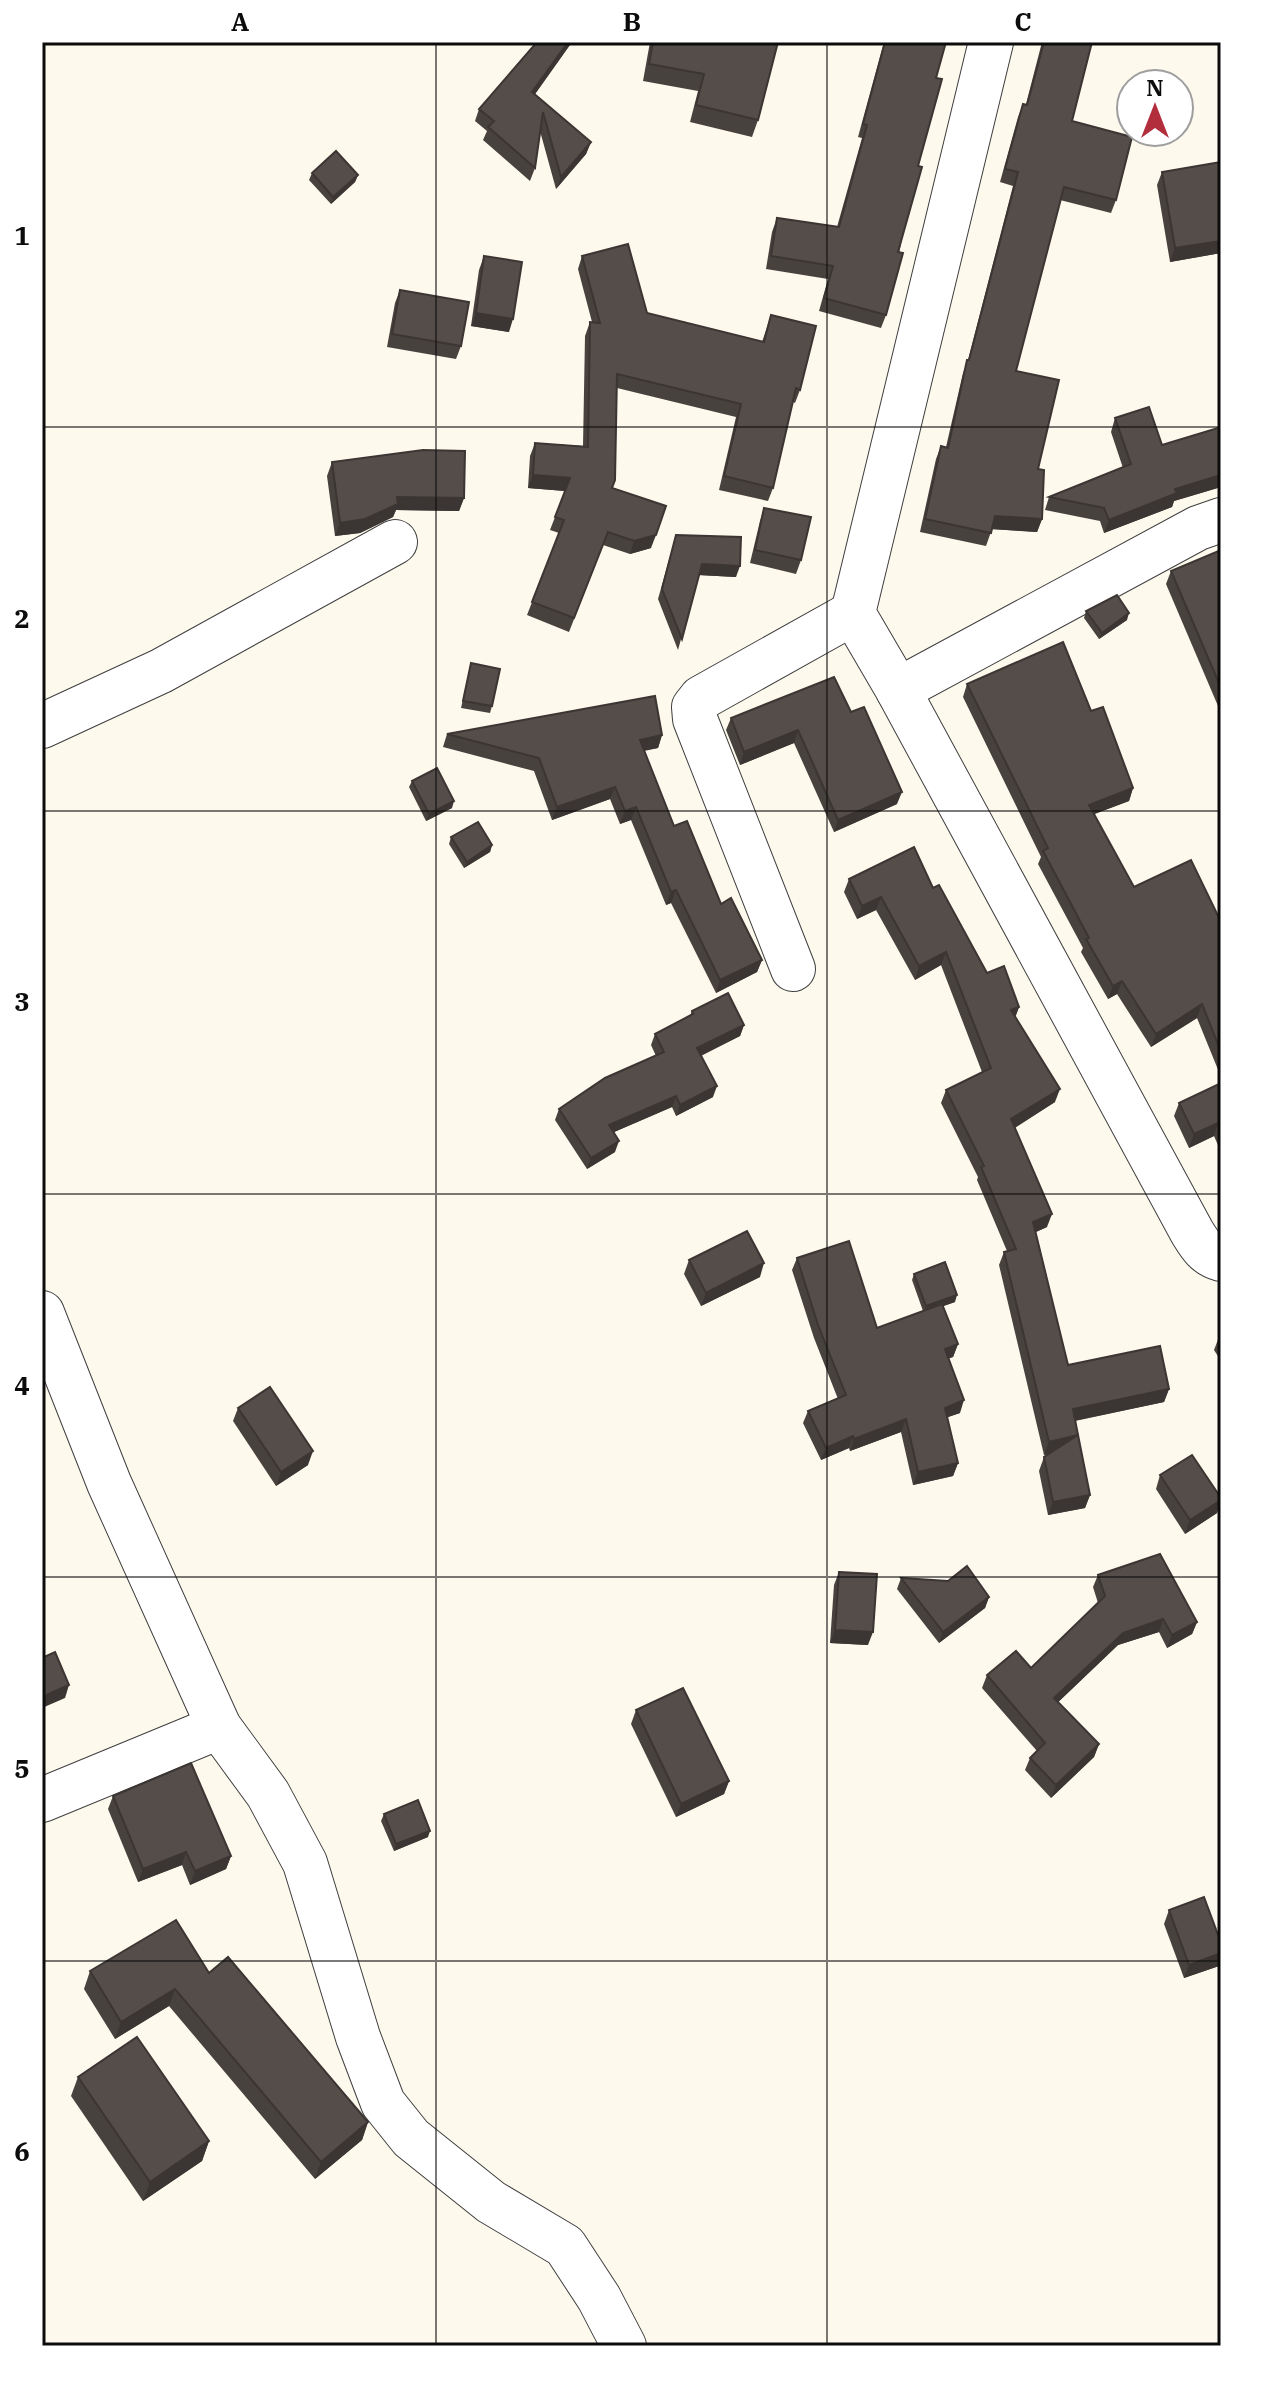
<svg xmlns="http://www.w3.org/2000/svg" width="1263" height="2388" font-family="'IBM Plex Serif',serif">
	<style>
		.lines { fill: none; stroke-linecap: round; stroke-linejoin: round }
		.minor-casing { stroke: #3f3f3f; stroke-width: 46 }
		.minor { stroke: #fff; stroke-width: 44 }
		.wall { fill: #48423f }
		.shaded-wall { fill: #3b3633 }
		.building { fill: #544d49; stroke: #3b3633; stroke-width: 2 }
		.grid { fill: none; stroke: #0c0c0c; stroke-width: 2; stroke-opacity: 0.55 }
		.neatline { fill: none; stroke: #0c0c0c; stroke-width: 3 }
		.grid-label { font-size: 26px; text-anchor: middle; font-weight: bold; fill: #0c0c0c }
	</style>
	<rect width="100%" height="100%" fill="#fef9ed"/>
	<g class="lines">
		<g class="minor-casing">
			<g id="minor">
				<path d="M991,42L853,613L898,690L1192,1232C1200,1245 1206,1255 1221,1259"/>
				<path d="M898,690L1198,528L1221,520"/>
				<path d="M42,726L161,671L395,542"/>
				<path d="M793,969L695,719L694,707L701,698L853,613"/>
				<path d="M42,1313L109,1483L219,1727L268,1794L305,1863L358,2037L383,2103L411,2138L491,2202L565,2246L599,2298L624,2346"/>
				<path d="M42,1800L219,1727"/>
			</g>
		</g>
		<use href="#minor" class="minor"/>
	</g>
	<g class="wall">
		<path d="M537,42H572L535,94L591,142L586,154L556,189L540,131L535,168L530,181L483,140L487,131L475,121L479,109Z"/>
		<path d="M650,42H778L758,120L752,137L690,122L698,91L643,81Z"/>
		<path d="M884,42H946L936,78L886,315L881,328L819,311L828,279L766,269L772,232L777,218L837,227L862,138L858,137Z"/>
		<path d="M1042,42H1092L1072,121L1116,200L1111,213L1060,200L1016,371L1038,469L1042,519L1037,532L992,529L986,546L920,532L936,459L941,446L946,447L963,373L968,360L1013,186L1000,182L1018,117L1023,104H1026Z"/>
		<path d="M1221,162V253L1170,262L1157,185L1162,172Z"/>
		<path d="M312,173L358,175L355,182L331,204L309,180Z"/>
		<path d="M484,256L509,332L471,326L479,270Z"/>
		<path d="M582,256L647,313L762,342L771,315L800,390L795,403L793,402L773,488L768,501L719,490L736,417L617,388L612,488L651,548L630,554L603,545L569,632L527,615L559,533L550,530L565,491L528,488L530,456L535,443L583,446L585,336L590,322H592L578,269Z"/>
		<path d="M400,290L461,346L456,359L387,347L395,303Z"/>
		<path d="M1115,418L1162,445L1221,427V487L1174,501L1172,507L1104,533L1100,521L1045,510L1049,497L1123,468L1111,432Z"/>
		<path d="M332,462L464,498L459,511L396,510L393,517L360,533L335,536L327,476Z"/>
		<path d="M764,508L801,560L796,574L750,563L760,521Z"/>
		<path d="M676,535L736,577L699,575L678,650L658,599Z"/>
		<path d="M1221,550V713L1166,584L1171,571Z"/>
		<path d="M1086,611L1127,620L1099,639L1084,618Z"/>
		<path d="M471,663L492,706L490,713L461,708Z"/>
		<path d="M967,684L1091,711L1133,788L1129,801L1094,814L1134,887L1221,922V1077L1197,1018L1151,1047L1117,994L1108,999L1081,952L1083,948L1038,864L1041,857L963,697Z"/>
		<path d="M851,712L897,804L834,832L794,743L740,765L726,730L731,718Z"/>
		<path d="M447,734L662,735L658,748L644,751L674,826L721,904L762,960L757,972L716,993L671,903L666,905L631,820L620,824L610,799L552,820L534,771L443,747Z"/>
		<path d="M412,781L452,808L426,821L409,787Z"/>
		<path d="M451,837L492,845L490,852L464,868L449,844Z"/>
		<path d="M849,879L933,888L987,973L1019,1007L1015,1017L1055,1102L1015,1127L1047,1227L1036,1232L1068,1365L1169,1389L1164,1402L1075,1421L1090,1495L1085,1508L1048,1515L1039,1471L1044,1457L1050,1454L1044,1455L999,1265L1004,1252L1007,1251L977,1180L978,1177L941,1103L946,1090L982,1072L941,965L915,980L876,910L857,919L844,892Z"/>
		<path d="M692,1011L744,1025L740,1036L701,1056L713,1097L676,1116L672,1107L614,1132L615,1152L587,1169L555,1120L559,1109L656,1056L651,1045L655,1034L690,1016Z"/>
		<path d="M1221,1083V1152L1214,1136L1189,1148L1174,1116L1179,1103Z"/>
		<path d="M797,1258L877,1328L923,1311L912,1280L914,1274L955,1302L943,1306L958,1344L953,1357L948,1358L960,1413L947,1417L958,1463L953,1476L913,1485L901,1432L850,1451L849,1448L821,1460L803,1423L808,1411L838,1399L814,1338L792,1270Z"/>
		<path d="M689,1260L760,1277L701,1306L684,1274Z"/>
		<path d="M1221,1335V1361L1214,1350L1219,1337Z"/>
		<path d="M238,1408L308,1465L276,1486L233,1421Z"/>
		<path d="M1160,1475L1221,1498L1217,1513L1185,1534L1156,1489Z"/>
		<path d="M839,1572L868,1645L830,1643L834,1585Z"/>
		<path d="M1098,1575L1197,1622L1192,1634L1167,1648L1159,1632L1118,1645L1058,1702L1099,1744L1094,1757L1051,1798L1025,1770L1030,1758L1037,1751L982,1688L987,1675L1031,1668L1098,1603L1093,1587Z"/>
		<path d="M901,1578L989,1597L985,1608L939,1643L897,1589Z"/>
		<path d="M636,1710L729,1781L724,1794L676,1817L631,1724Z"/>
		<path d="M113,1796L231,1856L226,1869L190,1885L182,1865L138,1882L108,1809Z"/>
		<path d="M384,1814L428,1837L394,1851L381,1821Z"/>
		<path d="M1169,1910L1219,1966L1184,1978L1164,1924Z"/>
		<path d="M90,1971L209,1973L368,2122L362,2140L315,2179L169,2006L115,2039L84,1989Z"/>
		<path d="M78,2077L209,2141L202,2161L143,2201L71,2096Z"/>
	</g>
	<g class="shaded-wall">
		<path d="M568,42H572L528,104L532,92Z"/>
		<path d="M591,142L586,154L556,189L561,177Z"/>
		<path d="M358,175L355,182L331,204L333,197Z"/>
		<path d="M1221,241V253L1170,262L1175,248Z"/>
		<path d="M476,313L513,319L509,332L471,326Z"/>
		<path d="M533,475L570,478L565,491L528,488Z"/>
		<path d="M1221,475V487L1174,501L1172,507L1104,533L1109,520L1175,489Z"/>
		<path d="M397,497L464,498L459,511L396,510L393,517L360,533L335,536L340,523Z"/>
		<path d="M995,516L1042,519L1037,532L990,529Z"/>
		<path d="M656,535L651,548L630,554L634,541Z"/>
		<path d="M702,564L740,566L736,577L698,575Z"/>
		<path d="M1129,613L1127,620L1099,639L1102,633Z"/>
		<path d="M798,730L794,743L740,765L744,752Z"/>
		<path d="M662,735L658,748L635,752L640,740Z"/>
		<path d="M615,787L610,799L552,820L557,807Z"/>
		<path d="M1133,788L1129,801L1084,818L1089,805Z"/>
		<path d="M902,792L897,804L834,832L838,820Z"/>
		<path d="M454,801L452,808L426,821L429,814Z"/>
		<path d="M636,807L631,820L620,824L625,811Z"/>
		<path d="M492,845L490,852L464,868L467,862Z"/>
		<path d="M676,890L671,903L666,905L671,892Z"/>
		<path d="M881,897L876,910L857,919L862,906Z"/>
		<path d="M946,952L941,965L915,980L919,966Z"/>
		<path d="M762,960L757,972L716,993L720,980Z"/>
		<path d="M1122,981L1117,994L1108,999L1113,986Z"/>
		<path d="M1202,1004L1197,1018L1151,1047L1156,1034Z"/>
		<path d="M1019,1007L1014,1021L1011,1010Z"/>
		<path d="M744,1025L740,1036L693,1059L697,1048Z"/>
		<path d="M717,1086L713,1097L676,1116L680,1105Z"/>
		<path d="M1060,1089L1055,1102L1007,1133L1011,1119Z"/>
		<path d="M676,1096L672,1107L605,1136L609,1125Z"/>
		<path d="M1218,1123L1214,1136L1189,1148L1194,1134Z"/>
		<path d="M619,1141L615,1152L587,1169L591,1158Z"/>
		<path d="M1052,1214L1047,1227L1029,1235L1033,1222Z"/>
		<path d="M764,1263L760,1277L701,1306L706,1293Z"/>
		<path d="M957,1295L955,1302L924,1313L926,1306Z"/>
		<path d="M958,1344L953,1357L940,1362L945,1349Z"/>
		<path d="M1169,1389L1164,1402L1068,1422L1073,1409Z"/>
		<path d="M964,1400L960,1413L940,1420L945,1408Z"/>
		<path d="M906,1419L901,1432L850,1451L854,1439Z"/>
		<path d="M1078,1435L1073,1448L1044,1455L1049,1442Z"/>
		<path d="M853,1436L849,1448L821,1460L826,1448Z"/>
		<path d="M313,1451L308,1465L276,1486L281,1472Z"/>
		<path d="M958,1463L953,1476L913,1485L918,1472Z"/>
		<path d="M1090,1495L1085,1508L1048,1515L1053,1502Z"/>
		<path d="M1221,1500L1217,1513L1185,1534L1190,1520Z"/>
		<path d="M989,1597L985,1608L939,1643L943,1632Z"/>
		<path d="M1163,1619L1159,1632L1118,1645L1049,1711L1054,1698L1123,1633Z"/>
		<path d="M1197,1622L1192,1634L1167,1648L1172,1635Z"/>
		<path d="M835,1630L873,1632L868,1645L830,1643Z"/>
		<path d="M69,1685L65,1698L42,1708V1697Z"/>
		<path d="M1099,1744L1094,1757L1051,1798L1056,1785Z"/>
		<path d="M729,1781L724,1794L676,1817L681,1804Z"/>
		<path d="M430,1831L428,1837L394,1851L396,1844Z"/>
		<path d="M186,1852L182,1865L138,1882L143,1869Z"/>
		<path d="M231,1856L226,1869L190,1885L195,1871Z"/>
		<path d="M1221,1953V1961L1219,1966L1184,1978L1189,1965Z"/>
		<path d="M175,1989L169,2006L115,2039L121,2022Z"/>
		<path d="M368,2122L362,2140L315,2179L321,2162Z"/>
		<path d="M209,2141L202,2161L143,2201L150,2182Z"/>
	</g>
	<g class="building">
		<path d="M537,42H568L532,92L591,142L561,177L543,112L535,168L488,127L494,121L479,109Z"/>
		<path d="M653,42H778L758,120L696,105L704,74L649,64Z"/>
		<path d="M885,42H946L936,78L942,79L918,166L922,167L898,252L903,253L886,315L824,298L833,266L771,256L777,218L839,227L867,125L863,124Z"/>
		<path d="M1044,42H1092L1072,121L1132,137L1116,200L1064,187L1016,371L1059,380L1038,469L1044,470L1042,519L995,516L991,533L925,519L941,446L948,448L967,360H969L1018,172L1005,169L1023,104L1027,105Z"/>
		<path d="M336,151L358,175L333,197L312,173Z"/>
		<path d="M1221,162V241L1175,248L1162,172Z"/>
		<path d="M628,244L647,313L764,342L771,315L816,326L800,390L796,388L773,488L724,476L741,404L617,374L615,480L612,488L666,506L656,535L634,541L608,532L574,618L532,602L564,520L555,517L570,478L533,475L535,443L588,447L590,322L600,323L582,256Z"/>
		<path d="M484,256L522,262L513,319L476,313Z"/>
		<path d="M400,290L469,302L461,346L392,334Z"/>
		<path d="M1149,407L1162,445L1221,427V475L1175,489L1177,493L1109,520L1104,508L1049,497L1131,464L1115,418Z"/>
		<path d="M423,450L465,451L464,498L397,497L398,504L365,519L340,523L332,462Z"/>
		<path d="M764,508L811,517L801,560L755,550Z"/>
		<path d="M676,535L741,537L740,566L702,564L682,639L662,589Z"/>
		<path d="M1221,550V688L1171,571Z"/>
		<path d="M1117,595L1129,613L1102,633L1086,611Z"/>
		<path d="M1063,642L1091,711L1103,707L1133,788L1089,805L1134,887L1191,860L1221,922V1052L1202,1004L1156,1034L1122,981L1113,986L1086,939L1089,938L1043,851L1048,848L967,684Z"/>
		<path d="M471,663L500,669L492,706L463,701Z"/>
		<path d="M834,677L851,712L864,707L902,792L838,820L798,730L744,752L731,718Z"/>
		<path d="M655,696L662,735L640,740L674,826L687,821L721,904L731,898L762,960L720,980L676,890L671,892L636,807L625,811L615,787L557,807L539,758L447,734Z"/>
		<path d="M437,768L454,801L429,814L412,781Z"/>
		<path d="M478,822L492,845L467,862L451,837Z"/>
		<path d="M914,847L933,888L939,885L987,973L1004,966L1019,1007L1011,1010L1060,1089L1011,1119L1052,1214L1033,1222L1068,1365L1160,1346L1169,1389L1073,1409L1078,1435L1049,1442L1004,1252L1016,1249L981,1167L984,1166L946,1090L991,1068L946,952L919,966L881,897L862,906L849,879Z"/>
		<path d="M728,993L744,1025L697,1048L717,1086L680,1105L676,1096L609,1125L619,1141L591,1158L559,1109L605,1078L664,1052L655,1034L693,1014L692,1011Z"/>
		<path d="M1221,1083V1129L1218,1123L1194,1134L1179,1103Z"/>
		<path d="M747,1231L764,1263L706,1293L689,1260Z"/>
		<path d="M849,1241L877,1328L942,1304L958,1344L945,1349L964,1400L945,1408L958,1463L918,1472L906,1419L854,1439L853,1436L826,1448L808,1411L846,1395L818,1325L797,1258Z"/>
		<path d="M945,1262L957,1295L926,1306L914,1274Z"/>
		<path d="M270,1387L313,1451L281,1472L238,1408Z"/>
		<path d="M1078,1435L1090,1495L1053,1502L1044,1457Z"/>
		<path d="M1192,1455L1221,1498V1500L1190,1520L1160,1475Z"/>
		<path d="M1160,1554L1197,1622L1172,1635L1163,1619L1123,1633L1054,1698L1099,1744L1056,1785L1030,1758L1045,1743L987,1675L1016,1651L1031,1668L1105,1596L1098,1575Z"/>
		<path d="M967,1566L989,1597L943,1632L901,1578L948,1581Z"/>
		<path d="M839,1572L877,1574L873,1632L835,1630Z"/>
		<path d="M55,1652L69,1685L42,1697V1658Z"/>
		<path d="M683,1688L729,1781L681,1804L636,1710Z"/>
		<path d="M191,1763L231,1856L195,1871L186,1852L143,1869L113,1796Z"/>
		<path d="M418,1800L430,1831L396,1844L384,1814Z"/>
		<path d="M1204,1897L1221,1943V1953L1189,1965L1169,1910Z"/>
		<path d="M176,1920L209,1973L228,1957L368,2122L321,2162L175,1989L121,2022L90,1971Z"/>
		<path d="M137,2037L209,2141L150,2182L78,2077Z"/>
	</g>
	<path class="grid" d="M436,42V2346M827,42V2346M42,427H1221M42,811H1221M42,1194H1221M42,1577H1221M42,1961H1221"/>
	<rect width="1263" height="2388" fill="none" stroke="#ffffff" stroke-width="88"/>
	<g transform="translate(1155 108)"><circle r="38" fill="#ffffff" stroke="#9e9e9e" stroke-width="2"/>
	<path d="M0-6L14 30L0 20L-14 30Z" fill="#b32e3d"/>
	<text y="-12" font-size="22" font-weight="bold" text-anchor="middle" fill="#0c0c0c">N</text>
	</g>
	<rect x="44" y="44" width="1175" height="2300" class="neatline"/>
	<g class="grid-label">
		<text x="240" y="31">A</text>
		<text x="632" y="31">B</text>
		<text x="1023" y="31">C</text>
		<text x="22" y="245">1</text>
		<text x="22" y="628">2</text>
		<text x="22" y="1011">3</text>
		<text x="22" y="1395">4</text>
		<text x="22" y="1778">5</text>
		<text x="22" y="2161">6</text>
	</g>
</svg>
